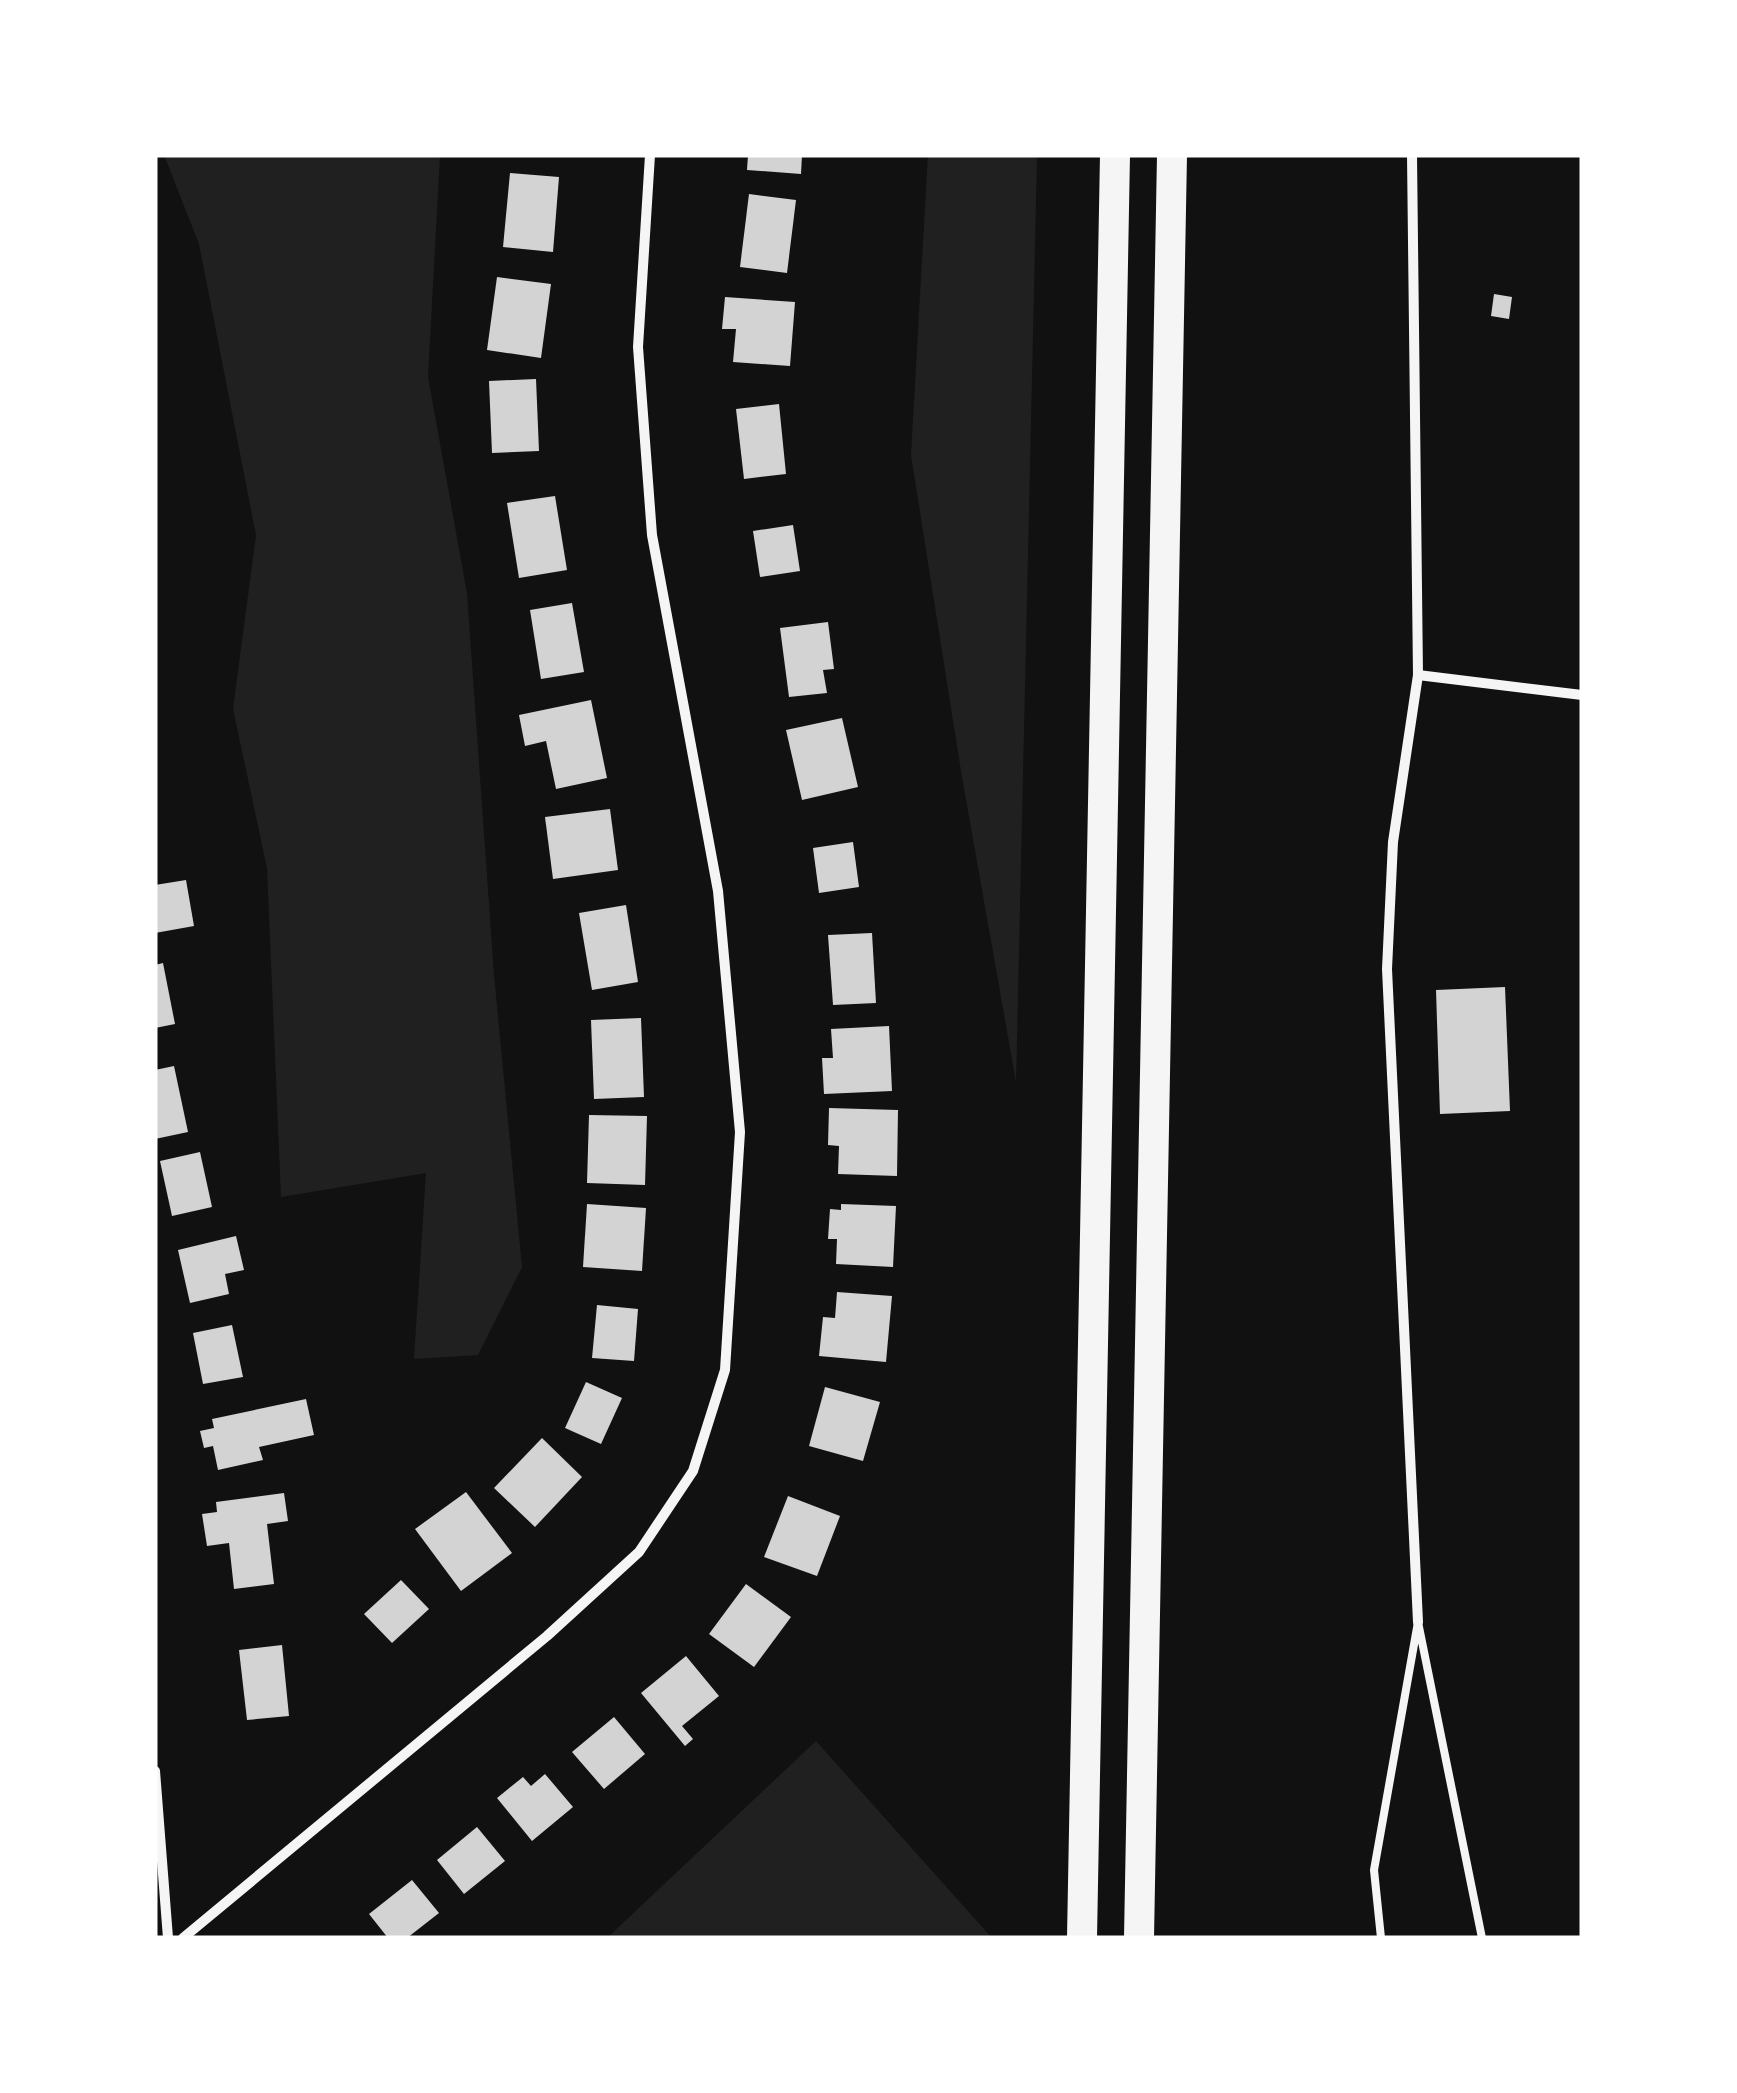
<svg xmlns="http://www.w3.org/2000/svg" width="1737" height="2093" font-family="'Crimson Pro',serif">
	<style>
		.green { fill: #202020 }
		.building { fill: #d3d3d3 }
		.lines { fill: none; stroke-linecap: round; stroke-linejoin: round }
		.service { stroke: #f5f5f5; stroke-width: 8 }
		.minor { stroke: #f5f5f5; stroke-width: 10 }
		.motorway { stroke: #f5f5f5; stroke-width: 30 }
	</style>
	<rect width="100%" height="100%" fill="#111"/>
	<g class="green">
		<path d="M164,155H440L428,377L467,593L494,975L522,1267L478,1355L414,1359L426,1173L281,1197L267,868L233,709L256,535L199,244Z"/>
		<path d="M928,155H1037L1016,1082L961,771L911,455Z"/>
		<path d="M816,1741L992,1938H607Z"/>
	</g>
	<g class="building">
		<path d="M748,155H802L801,174L747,170Z"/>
		<path d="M510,173L559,177L553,252L503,247Z"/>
		<path d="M749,194L796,200L787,273L740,267Z"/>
		<path d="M497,277L551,284L541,358L487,350Z"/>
		<path d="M1494,294L1512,297L1509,319L1491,316Z"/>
		<path d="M725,297L795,302L790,366L733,362L736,329H722Z"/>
		<path d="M536,379L539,451L492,453L489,381Z"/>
		<path d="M779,404L786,474L744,479L736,409Z"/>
		<path d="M555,496L567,570L519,578L507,503Z"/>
		<path d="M793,525L800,571L760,577L753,531Z"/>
		<path d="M572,603L584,672L541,679L530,610Z"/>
		<path d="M828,622L834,669L823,670L827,693L789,697L780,628Z"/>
		<path d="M591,700L607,778L556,789L546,741L525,746L519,715Z"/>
		<path d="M842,718L858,787L802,800L786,730Z"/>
		<path d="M610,809L618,870L553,879L545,817Z"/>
		<path d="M853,842L859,887L819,893L813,848Z"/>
		<path d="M186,880L194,926L155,933V885Z"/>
		<path d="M626,905L638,982L592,990L579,913Z"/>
		<path d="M872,933L876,1003L833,1005L828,935Z"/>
		<path d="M163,963L175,1024L155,1028V965Z"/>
		<path d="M1505,987L1510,1111L1440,1114L1436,990Z"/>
		<path d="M641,1018L644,1097L594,1099L591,1020Z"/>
		<path d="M889,1026L892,1091L824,1094L822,1058H833L831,1029Z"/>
		<path d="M174,1066L188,1132L155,1139V1070Z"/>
		<path d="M829,1108L898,1110L897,1176L838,1174L839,1146L828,1145Z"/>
		<path d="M589,1115L647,1116L645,1185L587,1183Z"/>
		<path d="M200,1152L212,1207L172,1216L160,1161Z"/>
		<path d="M587,1204L646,1208L642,1271L583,1267Z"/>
		<path d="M841,1204L896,1206L893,1267L836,1264L837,1239H828L830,1209L841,1210Z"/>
		<path d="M236,1236L244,1270L225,1274L229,1294L190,1303L178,1250Z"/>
		<path d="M837,1292L892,1296L886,1362L819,1356L823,1317L835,1318Z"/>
		<path d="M597,1305L638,1309L634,1361L592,1358Z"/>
		<path d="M232,1325L243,1377L203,1384L193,1333Z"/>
		<path d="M586,1382L622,1398L601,1444L565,1428Z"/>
		<path d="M825,1387L880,1402L863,1461L809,1446Z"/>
		<path d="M306,1399L314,1435L259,1447L263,1460L218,1470L213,1446L204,1448L200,1431L214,1428L212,1419Z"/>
		<path d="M542,1438L582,1477L535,1527L494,1488Z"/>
		<path d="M466,1492L512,1553L461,1591L415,1529Z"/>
		<path d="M284,1493L288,1521L267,1524L274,1584L234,1589L229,1543L207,1546L202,1514L217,1512L216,1502Z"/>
		<path d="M788,1496L840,1516L817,1576L764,1557Z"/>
		<path d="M401,1580L429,1609L392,1643L364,1614Z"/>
		<path d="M746,1584L791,1617L754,1667L709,1634Z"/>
		<path d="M282,1645L289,1716L247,1720L239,1650Z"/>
		<path d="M686,1656L719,1696L682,1726L693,1739L685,1746L641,1693Z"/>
		<path d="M614,1717L645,1754L604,1789L572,1752Z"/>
		<path d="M545,1774L573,1807L532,1841L497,1798L523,1777L531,1786Z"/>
		<path d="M477,1827L505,1861L464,1894L437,1860Z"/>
		<path d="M412,1880L439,1913L407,1938H388L369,1914Z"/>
	</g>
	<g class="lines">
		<path class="service" d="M1381,1938L1374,1870L1418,1622L1482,1938"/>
		<g class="minor">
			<path d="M1412,155L1418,675L1393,842L1387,969L1418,1622"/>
			<path d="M1418,675L1582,695"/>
			<path d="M155,1771L168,1938"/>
			<path d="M183,1938L547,1636L639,1552L693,1471L725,1370L740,1132L718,891L652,535L638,347L650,155"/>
		</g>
		<g class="motorway">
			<path d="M1082,1938L1115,155"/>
			<path d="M1139,1938L1172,155"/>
		</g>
	</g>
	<rect width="1737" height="2093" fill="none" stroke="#ffffff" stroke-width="315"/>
</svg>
